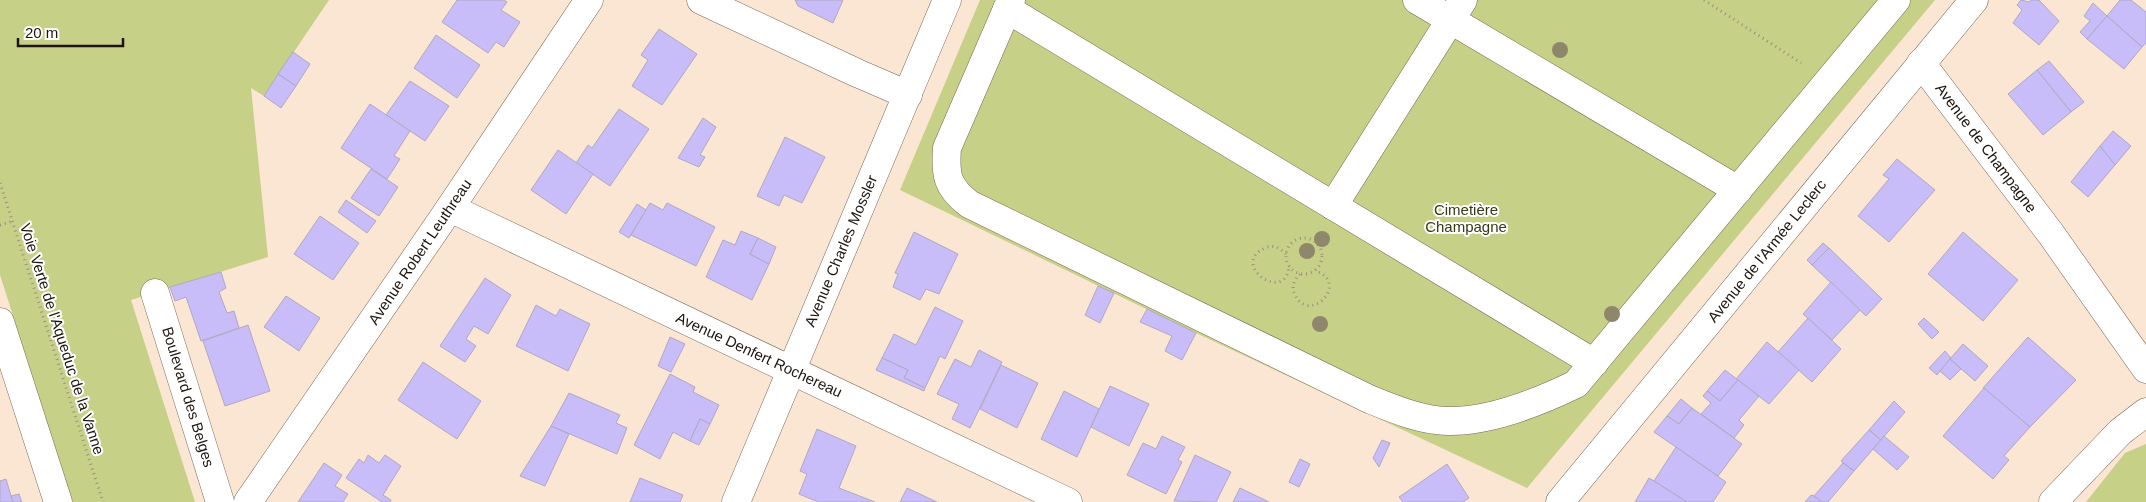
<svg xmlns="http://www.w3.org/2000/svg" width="2146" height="502" font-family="Helvetica,sans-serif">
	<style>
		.green { fill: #c6d086 }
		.building { fill: #c8bcf9; stroke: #aeaac2 }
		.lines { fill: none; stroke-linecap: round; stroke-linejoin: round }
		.minor-casing { stroke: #796656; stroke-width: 29 }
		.path { stroke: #9e8e81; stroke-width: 3; stroke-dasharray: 1 4; stroke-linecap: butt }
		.minor { stroke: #fff; stroke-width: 28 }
		.tree { fill: #8f876b }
		.labels { text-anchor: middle; stroke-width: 4; stroke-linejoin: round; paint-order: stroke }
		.street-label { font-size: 15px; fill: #1c140e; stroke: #fff }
		.park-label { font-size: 15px; fill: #363a16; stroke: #fff }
	</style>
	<rect width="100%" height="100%" fill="#fbe6d3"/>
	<g class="green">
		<path d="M0,0H329L264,96L251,88L268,257L131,300L195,502H73L0,275Z"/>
		<path d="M980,0H1935L1527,488L1196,333L900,190Z"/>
		<path d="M2146,444V502H2086L2125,453Z"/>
	</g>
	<g class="building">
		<path d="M457,0H504L507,2L501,10L520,22L504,47L496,42L488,53L442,22Z"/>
		<path d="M795,0H843L833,23L798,6Z"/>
		<path d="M2021,0L2029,2L2031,0H2039L2059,21L2039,45L2013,23L2022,10L2017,5Z"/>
		<path d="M2120,0H2131L2146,12V43L2142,47L2107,16Z"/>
		<path d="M2093,3L2107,16L2087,39L2080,32L2090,21L2084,16Z"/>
		<path d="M2107,16L2142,47L2124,69L2087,39Z"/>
		<path d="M659,29L697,54L662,105L632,86L648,60L641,55Z"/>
		<path d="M436,35L480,65L457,98L414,68Z"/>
		<path d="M293,52L310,64L296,86L278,74Z"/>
		<path d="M2049,61L2084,102L2071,112L2037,70Z"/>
		<path d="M2037,70L2071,112L2043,135L2008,94Z"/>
		<path d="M278,74L296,86L281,108L264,96Z"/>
		<path d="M410,81L449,106L425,141L386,115Z"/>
		<path d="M370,104L410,131L394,156L400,159L387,179L341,148Z"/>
		<path d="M619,109L649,129L610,186L576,163L588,145L592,148Z"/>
		<path d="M703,118L716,127L700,155L705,157L699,167L678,158Z"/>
		<path d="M2113,131L2131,146L2115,165L2100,146Z"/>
		<path d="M785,137L825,157L802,203L784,195L779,206L757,196Z"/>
		<path d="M2100,146L2115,165L2088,197L2071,182Z"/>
		<path d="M558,150L593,174L566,214L531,190Z"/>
		<path d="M1897,159L1935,190L1889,242L1858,216L1889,179L1883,175Z"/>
		<path d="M371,169L398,187L379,216L351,198Z"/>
		<path d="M346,200L376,221L367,233L338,212Z"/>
		<path d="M650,203L663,210L667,203L715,227L696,266L631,235Z"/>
		<path d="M637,204L646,210L629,238L619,232Z"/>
		<path d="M320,216L359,243L333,280L294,254Z"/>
		<path d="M741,231L758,238L750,254L769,264L752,300L706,277L723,240L735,245Z"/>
		<path d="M914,232L958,254L939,294L926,289L920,300L893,287L898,274L895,273Z"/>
		<path d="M1963,232L2018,280L1983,321L1928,274Z"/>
		<path d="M758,238L776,247L769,264L750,254Z"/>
		<path d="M1823,243L1829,248L1812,265L1807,260Z"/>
		<path d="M1829,248L1882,299L1866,316L1812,265Z"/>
		<path d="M221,272L226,288L219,292L227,313L234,311L239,328L201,341L186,297L175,301L170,287Z"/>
		<path d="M485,278L511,295L488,334L474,326L466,339L476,346L465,362L440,346Z"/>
		<path d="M1831,282L1860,310L1832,340L1803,314Z"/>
		<path d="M1098,286L1114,293L1100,323L1085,315Z"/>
		<path d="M286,296L320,318L299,351L264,327Z"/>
		<path d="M536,305L556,316L560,309L590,324L568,371L516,346Z"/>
		<path d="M935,307L963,321L945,359L940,356L925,388L904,378L908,370L882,358L894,334L916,345Z"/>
		<path d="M1147,309L1196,333L1182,360L1165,351L1172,336L1140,322Z"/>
		<path d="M1808,318L1841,349L1812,382L1778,352Z"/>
		<path d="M1924,318L1939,332L1932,339L1918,324Z"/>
		<path d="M248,325L270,391L225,406L203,341Z"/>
		<path d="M670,337L685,344L671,372L658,366Z"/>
		<path d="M2028,337L2076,380L2030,427L1983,388Z"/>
		<path d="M1767,342L1799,370L1769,404L1736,379Z"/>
		<path d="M1963,344L1988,366L1975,381L1950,359Z"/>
		<path d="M979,350L1002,362L970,428L952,419L959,404L937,394L955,359L971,367Z"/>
		<path d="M1945,351L1951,358L1937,375L1929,368Z"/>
		<path d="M882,358L908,370L904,378L925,388L924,391L876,370Z"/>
		<path d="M1950,359L1961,369L1950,380L1940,371Z"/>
		<path d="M423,362L481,401L457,439L398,400Z"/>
		<path d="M1001,365L1038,383L1017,428L980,409Z"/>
		<path d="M1725,370L1738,380L1720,401L1707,391Z"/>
		<path d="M670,374L695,387L693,392L719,405L710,424L700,419L690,441L673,432L660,459L634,445Z"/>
		<path d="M1738,380L1759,396L1739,420L1744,425L1734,438L1701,414L1711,403L1703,396L1707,391L1720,401Z"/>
		<path d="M1110,386L1149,404L1129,446L1091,427Z"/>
		<path d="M1984,388L2030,427L2004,456L2009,460L1993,479L1943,436Z"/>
		<path d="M1064,391L1099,409L1077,457L1041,439Z"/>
		<path d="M569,393L620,415L616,423L627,428L617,454L551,426Z"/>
		<path d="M1681,399L1692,408L1679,424L1667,416Z"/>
		<path d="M1894,401L1905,412L1881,440L1869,430Z"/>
		<path d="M1692,408L1742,444L1718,476L1654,432L1667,416L1679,424Z"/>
		<path d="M700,419L710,424L699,445L690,441Z"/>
		<path d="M551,426L569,434L545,486L520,476Z"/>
		<path d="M817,429L856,446L839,488L875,502H818L799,494L807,474L800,471Z"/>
		<path d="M1869,430L1881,440L1854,471L1841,461Z"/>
		<path d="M1162,436L1185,447L1178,460L1182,462L1166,494L1127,475L1143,443L1156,449Z"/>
		<path d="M1884,436L1909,457L1897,470L1873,449Z"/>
		<path d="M1382,440L1390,443L1379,467L1373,458Z"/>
		<path d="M1676,447L1726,482L1713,502H1687L1654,481Z"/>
		<path d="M368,455L379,463L385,455L401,466L383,495L391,500L390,502H382L346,478L359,459L364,463Z"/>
		<path d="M1195,455L1231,472L1216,502L1174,501Z"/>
		<path d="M1300,459L1310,464L1299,487L1289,482Z"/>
		<path d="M324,463L342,475L335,486L348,494L343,502H298Z"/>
		<path d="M1843,463L1854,471L1828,502H1822L1814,496Z"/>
		<path d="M1447,464L1469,498L1463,502H1403L1399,497Z"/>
		<path d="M640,478L683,495L680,502H630Z"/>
		<path d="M1649,478L1654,481L1687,502H1635Z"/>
		<path d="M6,479L11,496L13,502H0V481Z"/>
		<path d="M907,488L937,502H900Z"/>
		<path d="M1240,488L1269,502H1233Z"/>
		<path d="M19,494L22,502H13L11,496Z"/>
		<path d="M1811,495L1814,496L1822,502H1805Z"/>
	</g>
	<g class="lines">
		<g class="minor-casing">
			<g id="minor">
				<path d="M701,0L857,73L908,95"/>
				<path d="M1011,0L947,148C945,175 947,187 969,204L1369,399C1394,409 1420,420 1447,421C1489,422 1539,402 1576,384L1896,0"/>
				<path d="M1417,0L1738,190"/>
				<path d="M1007,9L1594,363"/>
				<path d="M1921,63L2051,234L2146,369"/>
				<path d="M1333,206L1463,0"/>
				<path d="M450,208L1068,502"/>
				<path d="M155,293L220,502"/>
				<path d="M0,322L58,502"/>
				<path d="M248,502L450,208L589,0"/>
				<path d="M736,502L947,0"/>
				<path d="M1560,502L1974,0"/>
				<path d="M2053,502L2120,432L2146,412"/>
			</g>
		</g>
		<g class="path">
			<path d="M1704,0L1801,63"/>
			<path d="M0,183L103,502"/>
			<path d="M0,225L13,221"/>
			<circle cx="1304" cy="256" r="18"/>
			<path d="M1286,254C1280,248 1273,244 1265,248C1229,264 1285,304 1289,267"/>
			<path d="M1300,274C1294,280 1291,287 1295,295C1310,325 1350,283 1316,271"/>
		</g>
		<use href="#minor" class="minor"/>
	</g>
	<g class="tree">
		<circle cx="1560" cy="50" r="8"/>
		<circle cx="1322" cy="239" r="8"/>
		<circle cx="1307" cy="251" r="8"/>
		<circle cx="1612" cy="314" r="8"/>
		<circle cx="1320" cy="324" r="8"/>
	</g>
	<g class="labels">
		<g class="street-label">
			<text transform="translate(1986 148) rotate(53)" y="5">Avenue de Champagne</text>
			<text transform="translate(841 251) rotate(-67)" y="5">Avenue Charles Mossler</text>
			<text transform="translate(1767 251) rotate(-51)" y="5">Avenue de l'Armée Leclerc</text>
			<text transform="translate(420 252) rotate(-56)" y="5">Avenue Robert Leuthreau</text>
			<text transform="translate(62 339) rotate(72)" y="5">Voie Verte de l'Aqueduc de la Vanne</text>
			<text transform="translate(759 355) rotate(25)" y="5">Avenue Denfert Rochereau</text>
			<text transform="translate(188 397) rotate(73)" y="5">Boulevard des Belges</text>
		</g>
		<g class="park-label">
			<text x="1466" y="215">Cimetière<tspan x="1466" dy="17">Champagne</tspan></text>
		</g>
	</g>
	<path d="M18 38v8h105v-8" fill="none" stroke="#1c140e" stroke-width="2.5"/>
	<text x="25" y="38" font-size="15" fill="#1c140e" stroke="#ffffff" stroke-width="4" paint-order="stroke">20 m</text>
</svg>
